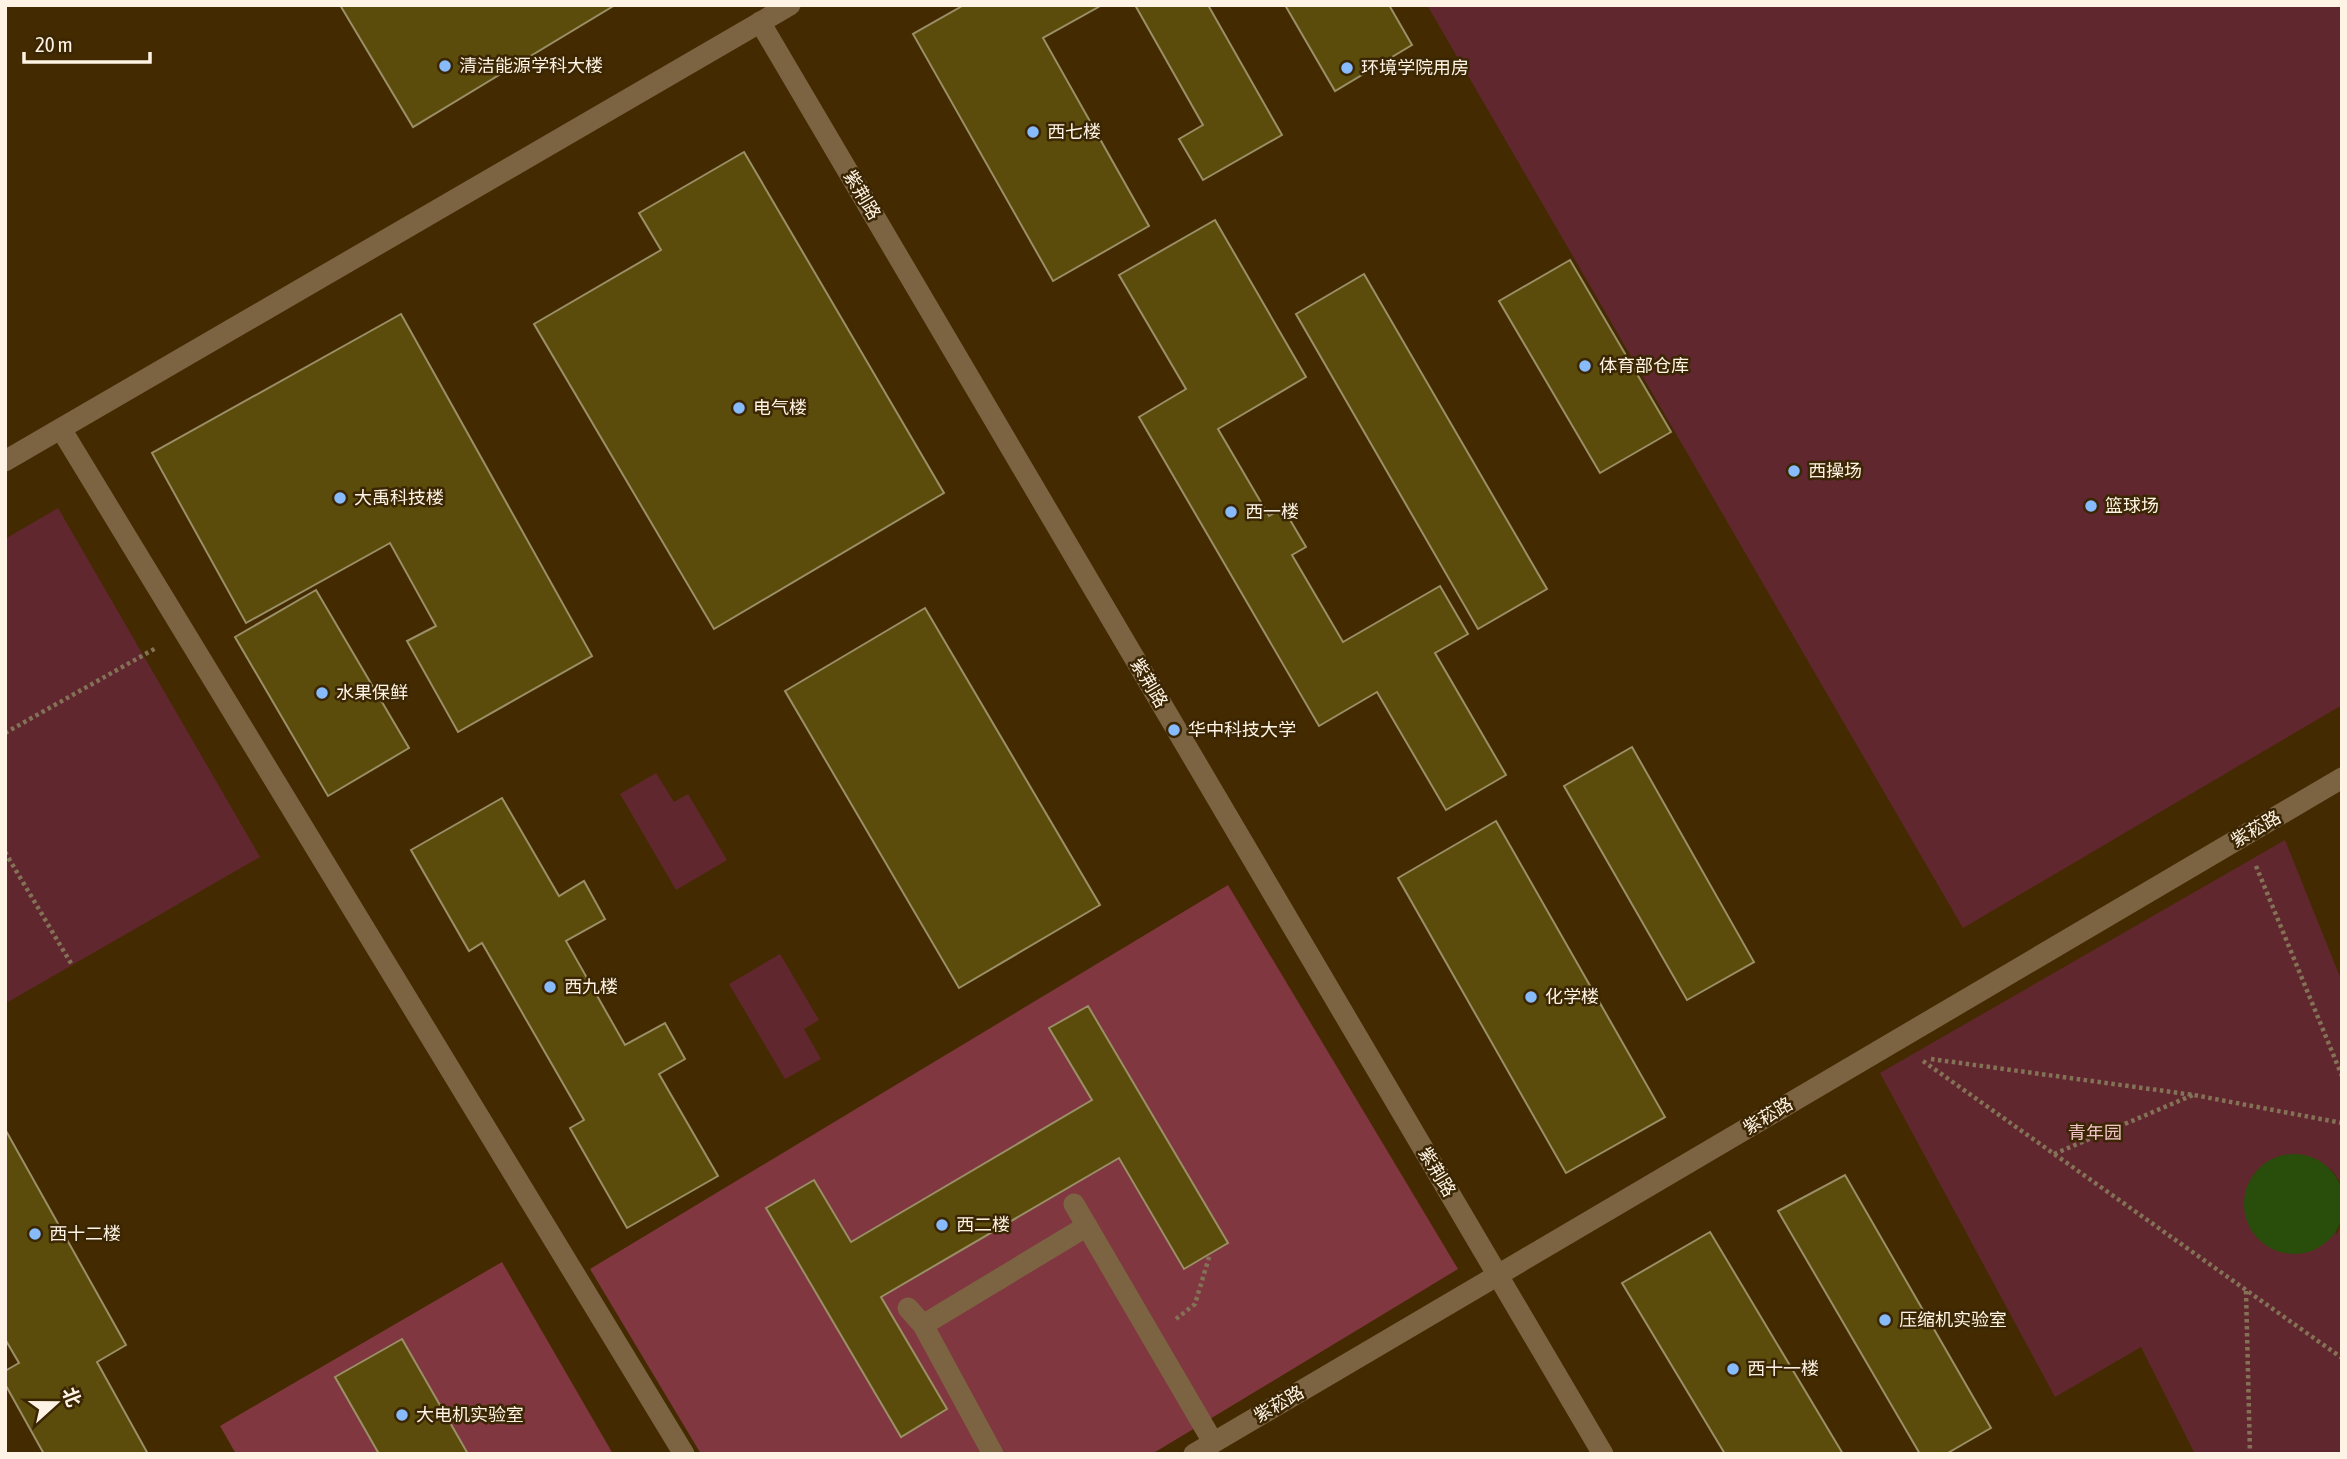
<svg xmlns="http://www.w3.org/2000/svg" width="2347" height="1459" font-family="'Asap Condensed','Noto Sans SC',sans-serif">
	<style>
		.built { fill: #442a00 }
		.green { fill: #61272e }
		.forest { fill: #803740 }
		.water { fill: #294d0a }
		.building { fill: #5c4c0b; stroke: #9a8f67; stroke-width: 2 }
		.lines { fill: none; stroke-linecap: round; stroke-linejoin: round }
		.path { stroke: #847257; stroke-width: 4.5; stroke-dasharray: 3.5 3.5; stroke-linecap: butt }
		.street { stroke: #7c6443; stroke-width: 21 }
		.poi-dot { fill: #87bbfb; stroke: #3b2603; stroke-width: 2.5 }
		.labels { text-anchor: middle; stroke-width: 5; stroke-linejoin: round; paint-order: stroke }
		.poi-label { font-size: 18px; fill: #fef3e4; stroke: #3b2603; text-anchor: start }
		.street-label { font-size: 18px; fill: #fef3e4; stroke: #3b2603 }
		.park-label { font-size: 18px; fill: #f2c4c7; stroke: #3b2603 }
	</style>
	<rect width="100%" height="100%" fill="#3b2603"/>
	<rect class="built" x="5" y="5" width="2337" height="1449"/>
	<g class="green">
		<path d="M1427,5H2342V705L1963,928Z"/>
		<path d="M58,508L260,857L8,1002L5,996V539Z"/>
		<path d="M656,773L674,802L688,794L727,860L676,890L620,794Z"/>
		<path d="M2285,840L2342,982V1185L2331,1169L2336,1235L2342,1222V1454H2195L2141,1347L2055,1397L1880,1073Z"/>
		<path d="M780,954L819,1020L804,1029L821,1059L785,1079L729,984Z"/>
	</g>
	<g class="forest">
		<path d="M1228,885L1458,1269L1152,1454H701L590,1269Z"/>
		<path d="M502,1262L613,1454H236L220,1426Z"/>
	</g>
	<circle class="water" cx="2294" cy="1204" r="50"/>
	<g class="building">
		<path d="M340,5H615L413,127Z"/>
		<path d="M964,5H1102L1043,38L1149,226L1053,281L913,34Z"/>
		<path d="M1135,5H1208L1282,135L1203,180L1179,139L1203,125Z"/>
		<path d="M1285,5H1389L1412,45L1335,91Z"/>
		<path d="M744,152L944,493L714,629L534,324L661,250L639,213Z"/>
		<path d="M1215,220L1306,377L1218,429L1269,516L1283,508L1306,547L1292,555L1343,642L1440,586L1468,634L1435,653L1506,775L1446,810L1377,692L1319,726L1139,417L1186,389L1119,275Z"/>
		<path d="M1570,260L1671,432L1600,473L1499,301Z"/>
		<path d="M1364,274L1547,589L1478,629L1296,314Z"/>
		<path d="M401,314L592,656L458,732L407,641L436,626L390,543L246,623L152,453Z"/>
		<path d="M316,590L409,748L328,796L235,637Z"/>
		<path d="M925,608L1100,905L959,988L785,691Z"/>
		<path d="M1632,747L1754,962L1687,1000L1564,786Z"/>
		<path d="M502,798L559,896L584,881L605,919L566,941L625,1045L665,1023L685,1059L659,1074L718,1176L627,1228L570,1128L584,1120L482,943L469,951L411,850Z"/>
		<path d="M1496,821L1665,1117L1566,1173L1398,878Z"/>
		<path d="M1088,1006L1228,1243L1184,1269L1119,1158L881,1297L947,1409L901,1437L766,1208L814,1180L851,1242L1092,1100L1049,1028Z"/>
		<path d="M5,1129L126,1345L97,1362L148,1454H44L5,1384V1371L19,1363L5,1339Z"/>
		<path d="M1845,1175L1991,1428L1946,1454H1920L1778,1211Z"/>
		<path d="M1710,1232L1843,1454H1725L1622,1283Z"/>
		<path d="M402,1339L468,1454H379L335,1377Z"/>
	</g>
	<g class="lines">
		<g class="path">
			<path d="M5,733L156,648"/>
			<path d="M5,852L72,965"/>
			<path d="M2256,866L2342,1076"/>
			<path d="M1931,1059L2194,1095L2342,1123"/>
			<path d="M1923,1061L2342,1358"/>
			<path d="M2054,1154L2193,1095"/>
			<path d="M2246,1291L2250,1454"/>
			<path d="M1176,1319L1195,1304L1210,1254"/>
		</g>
		<g class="street">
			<path d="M760,22L1603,1454"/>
			<path d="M61,429L684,1454"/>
			<path d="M5,461L790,5"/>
			<path d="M1074,1204L1213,1442"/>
			<path d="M908,1308L923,1325L993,1454"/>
			<path d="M923,1325L1087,1226"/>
			<path d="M1194,1454L2342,778"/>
		</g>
	</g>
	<g class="poi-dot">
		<circle cx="445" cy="66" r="7"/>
		<circle cx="1347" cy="68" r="7"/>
		<circle cx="1033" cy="132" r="7"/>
		<circle cx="1585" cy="366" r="7"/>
		<circle cx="739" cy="408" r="7"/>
		<circle cx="1794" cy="471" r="7"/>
		<circle cx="340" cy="498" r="7"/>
		<circle cx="2091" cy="506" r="7"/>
		<circle cx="1231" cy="512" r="7"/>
		<circle cx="322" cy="693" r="7"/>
		<circle cx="1174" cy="730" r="7"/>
		<circle cx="550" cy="987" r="7"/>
		<circle cx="1531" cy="997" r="7"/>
		<circle cx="942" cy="1225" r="7"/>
		<circle cx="35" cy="1234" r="7"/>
		<circle cx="1885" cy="1320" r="7"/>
		<circle cx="1733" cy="1369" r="7"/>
		<circle cx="402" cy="1415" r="7"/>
	</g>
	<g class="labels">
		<g class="poi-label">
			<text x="459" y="72">清洁能源学科大楼</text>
			<text x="1361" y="74">环境学院用房</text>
			<text x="1047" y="138">西七楼</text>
			<text x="1599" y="372">体育部仓库</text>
			<text x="753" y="414">电气楼</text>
			<text x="1808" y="477">西操场</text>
			<text x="354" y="504">大禹科技楼</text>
			<text x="2105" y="512">篮球场</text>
			<text x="1245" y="518">西一楼</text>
			<text x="336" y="699">水果保鲜</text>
			<text x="1188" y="736">华中科技大学</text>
			<text x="564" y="993">西九楼</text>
			<text x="1545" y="1003">化学楼</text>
			<text x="956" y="1231">西二楼</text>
			<text x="49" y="1240">西十二楼</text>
			<text x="1899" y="1326">压缩机实验室</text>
			<text x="1747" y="1375">西十一楼</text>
			<text x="416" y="1421">大电机实验室</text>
		</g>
		<g class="street-label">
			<text transform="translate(862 195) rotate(59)" y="6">紫荆路</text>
			<text transform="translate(1149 683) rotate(59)" y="6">紫荆路</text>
			<text transform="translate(2256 829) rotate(-30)" y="6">紫菘路</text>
			<text transform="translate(1768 1116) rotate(-31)" y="6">紫菘路</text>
			<text transform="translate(1437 1172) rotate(59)" y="6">紫荆路</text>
			<text transform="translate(1279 1404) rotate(-30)" y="6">紫菘路</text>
		</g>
		<g class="park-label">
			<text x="2095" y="1139">青年园</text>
		</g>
	</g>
	<rect width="2347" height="1459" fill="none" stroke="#fef3e4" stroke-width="14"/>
	<g transform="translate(56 1403) rotate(69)" stroke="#3b2603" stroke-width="5" paint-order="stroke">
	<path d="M0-5L12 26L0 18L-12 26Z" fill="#fef3e4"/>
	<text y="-10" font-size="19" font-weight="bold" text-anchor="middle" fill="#fef3e4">北</text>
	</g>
	<path d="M24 52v10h126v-10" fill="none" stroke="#fef3e4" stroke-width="3.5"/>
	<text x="35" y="52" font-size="21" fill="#fef3e4" stroke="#3b2603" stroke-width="5" paint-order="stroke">20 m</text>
</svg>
